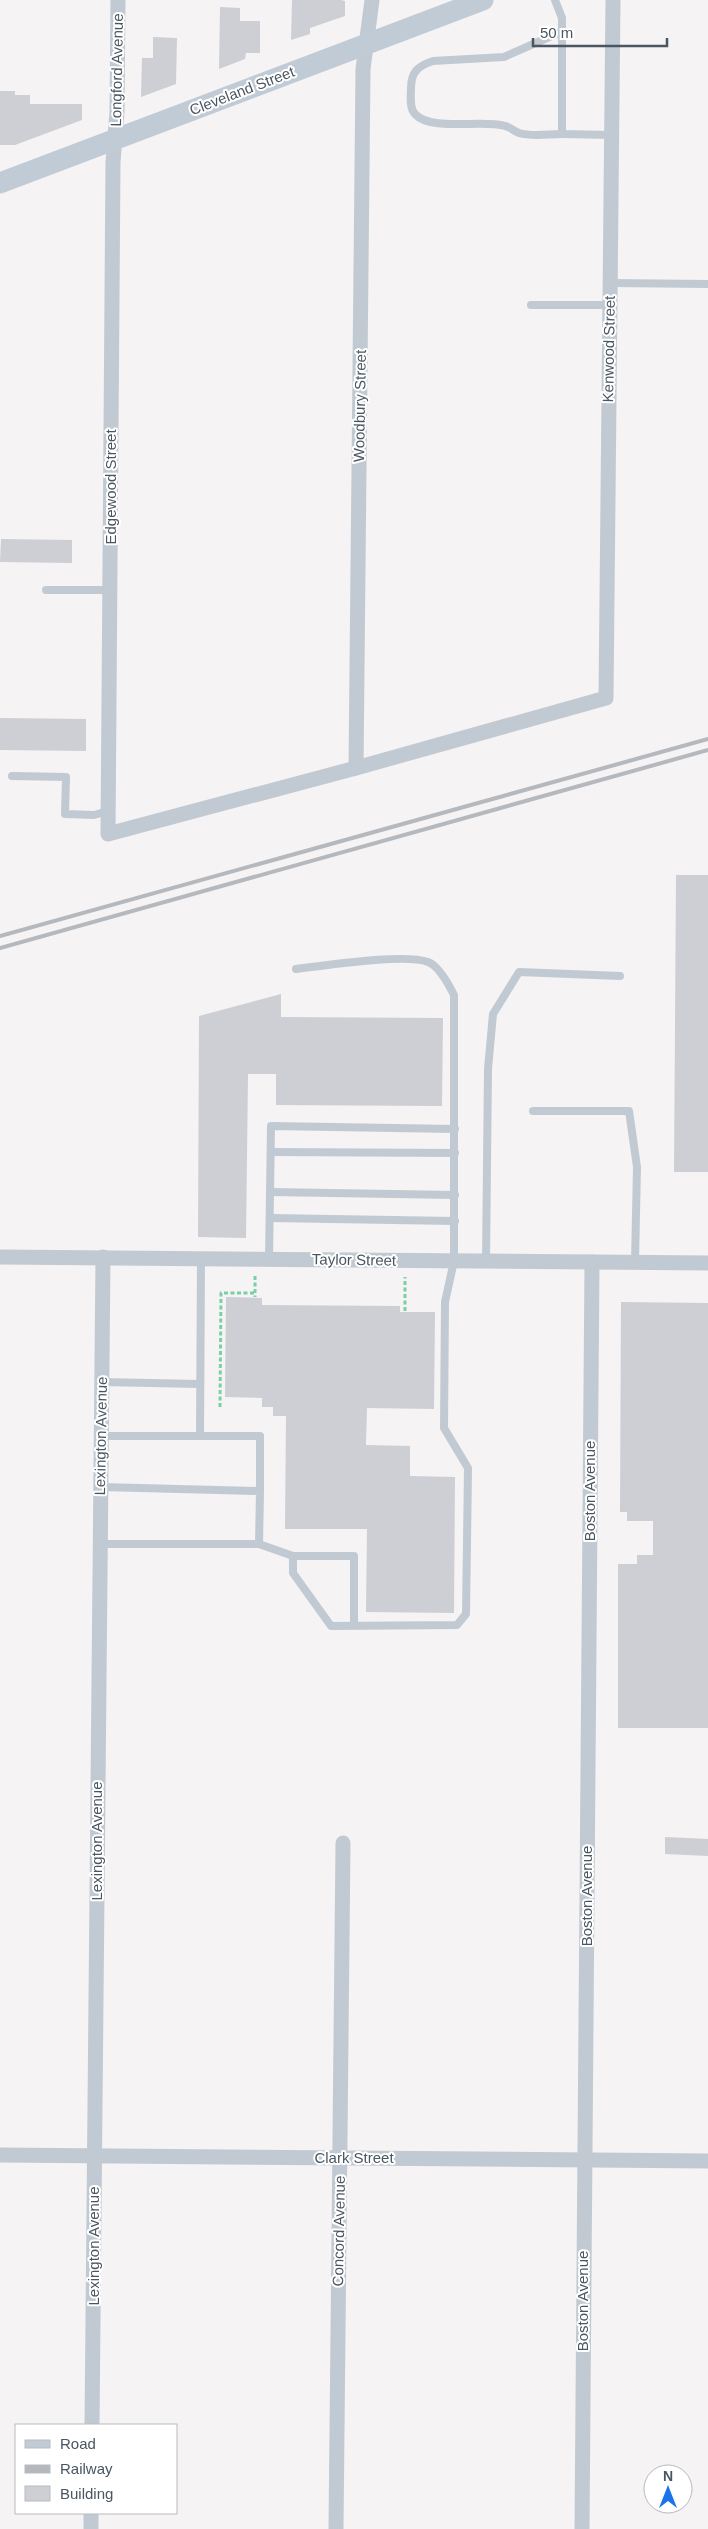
<svg xmlns="http://www.w3.org/2000/svg" width="708" height="2529" font-family="Helvetica,sans-serif">
	<style>
		.building { fill: #cdcfd5 }
		.lines { fill: none; stroke-linecap: round; stroke-linejoin: round }
		.path { stroke: #7ad0a6; stroke-width: 3; stroke-dasharray: 4 2.5; stroke-linecap: butt }
		.lane { stroke: #c1cad2; stroke-width: 8 }
		.street { stroke: #c1cad2; stroke-width: 15 }
		.secondary { stroke: #c1cbd6; stroke-width: 21 }
		.rail { stroke: #b5b8bd; stroke-width: 4 }
		.labels { text-anchor: middle; stroke-width: 4; stroke-linejoin: round; paint-order: stroke }
		.street-label { font-size: 15px; fill: #4a5661; stroke: #fff }
	</style>
	<rect width="100%" height="100%" fill="#f5f3f3"/>
	<g class="building">
		<path d="M292,0H341L345,1V16L310,28V34L291,40Z"/>
		<path d="M220,7L240,8V21H260V53H246L245,59L219,69Z"/>
		<path d="M153,37L177,38L176,84L141,97L142,58H153Z"/>
		<path d="M0,91H15V95H30V104H82V120L15,145H0Z"/>
		<path d="M1,539L72,540V563L0,562Z"/>
		<path d="M0,718L86,719V751L0,750Z"/>
		<path d="M676,875H708V1172H674Z"/>
		<path d="M281,994V1017L443,1018L442,1106L276,1105V1074H248L246,1238L198,1237L199,1016Z"/>
		<path d="M226,1297L262,1298V1305L400,1306V1312H435L434,1409L367,1408L366,1445L410,1446V1476L455,1477L454,1613L366,1612L367,1529H285L286,1416H273V1407H262V1398L225,1397Z"/>
		<path d="M621,1302L708,1303V1728H618V1564H637V1555H653V1521H627V1512H620Z"/>
		<path d="M665,1837L708,1839V1856L665,1854Z"/>
	</g>
	<g class="lines">
		<g class="path">
			<path d="M255,1276V1297"/>
			<path d="M405,1311V1277"/>
			<path d="M220,1407L221,1293H255"/>
		</g>
		<g class="lane">
			<path d="M555,0L562,18V134L611,135"/>
			<path d="M562,134C548,134 532,137 519,133C514,131 510,127 505,126C483,119 431,132 415,114C409,108 411,95 411,88C411,72 418,66 433,61L504,57L563,31"/>
			<path d="M610,283L708,284"/>
			<path d="M531,305H609"/>
			<path d="M46,590H110"/>
			<path d="M12,776L66,777L65,814L94,815L108,811"/>
			<path d="M296,969C324,966 404,953 428,962C439,966 449,985 454,995V1261L445,1302L444,1428L468,1468L466,1614L457,1625L331,1626L293,1573V1556H354V1626"/>
			<path d="M533,1111H629L637,1167L635,1262"/>
			<path d="M271,1152L455,1153"/>
			<path d="M270,1192L455,1195"/>
			<path d="M270,1218L455,1221"/>
			<path d="M269,1259L271,1126L455,1129"/>
			<path d="M486,1261L488,1069L493,1014L519,972L620,976"/>
			<path d="M102,1382L200,1384"/>
			<path d="M101,1436H200L201,1258"/>
			<path d="M200,1436H260V1491"/>
			<path d="M100,1544H259L260,1491L101,1487"/>
			<path d="M259,1544L293,1556"/>
		</g>
		<g class="street">
			<path d="M118,0L117,112L113,162L108,834L356,768L606,698L613,0"/>
			<path d="M356,768L363,69L372,0"/>
			<path d="M0,1257L708,1263"/>
			<path d="M0,2155L708,2161"/>
			<path d="M92,2425L103,1257"/>
			<path d="M91,2529V2513"/>
			<path d="M336,2529L343,1843"/>
			<path d="M582,2529L592,1262"/>
		</g>
		<path class="secondary" d="M0,183L483,0"/>
		<g class="rail">
			<path d="M0,936L708,739"/>
			<path d="M0,948L708,750"/>
		</g>
	</g>
	<g class="labels">
		<g class="street-label">
			<text transform="translate(117 70) rotate(-89)" y="5">Longford Avenue</text>
			<text transform="translate(242 91) rotate(-21)" y="5">Cleveland Street</text>
			<text transform="translate(609 349) rotate(-89)" y="5">Kenwood Street</text>
			<text transform="translate(360 406) rotate(-89)" y="5">Woodbury Street</text>
			<text transform="translate(111 487) rotate(-90)" y="5">Edgewood Street</text>
			<text transform="translate(354 1260) rotate(1)" y="5">Taylor Street</text>
			<text transform="translate(101 1436) rotate(-89)" y="5">Lexington Avenue</text>
			<text transform="translate(590 1491) rotate(-90)" y="5">Boston Avenue</text>
			<text transform="translate(97 1841) rotate(-90)" y="5">Lexington Avenue</text>
			<text transform="translate(587 1896) rotate(-90)" y="5">Boston Avenue</text>
			<text x="354" y="2163">Clark Street</text>
			<text transform="translate(339 2231) rotate(-89)" y="5">Concord Avenue</text>
			<text transform="translate(94 2246) rotate(-90)" y="5">Lexington Avenue</text>
			<text transform="translate(583 2301) rotate(-90)" y="5">Boston Avenue</text>
		</g>
	</g>
	<rect x="15" y="2424" width="162" height="90" fill="#ffffff" stroke="#b7bbc0"/>
	<rect x="25" y="2440" width="25" height="8" fill="#c1cbd6" stroke="#b7bbc0"/>
	<text x="60" y="2449" font-size="15" fill="#4a5661">Road</text>
	<rect x="25" y="2465" width="25" height="8" fill="#b5b8bd" stroke="#b7bbc0"/>
	<text x="60" y="2474" font-size="15" fill="#4a5661">Railway</text>
	<rect x="25" y="2486" width="25" height="15" fill="#cdcfd5" stroke="#b7bbc0"/>
	<text x="60" y="2499" font-size="15" fill="#4a5661">Building</text>
	<g transform="translate(668 2489)"><circle r="24" fill="#ffffff" stroke="#b7bbc0"/>
	<path d="M0-4L9 19L0 12L-9 19Z" fill="#1a73e8"/>
	<text y="-8" font-size="14" font-weight="bold" text-anchor="middle" fill="#4a5661">N</text>
	</g>
	<path d="M533 38v8h134v-8" fill="none" stroke="#4a5661" stroke-width="2.5"/>
	<text x="540" y="38" font-size="15" fill="#4a5661" stroke="#ffffff" stroke-width="4" paint-order="stroke">50 m</text>
</svg>
